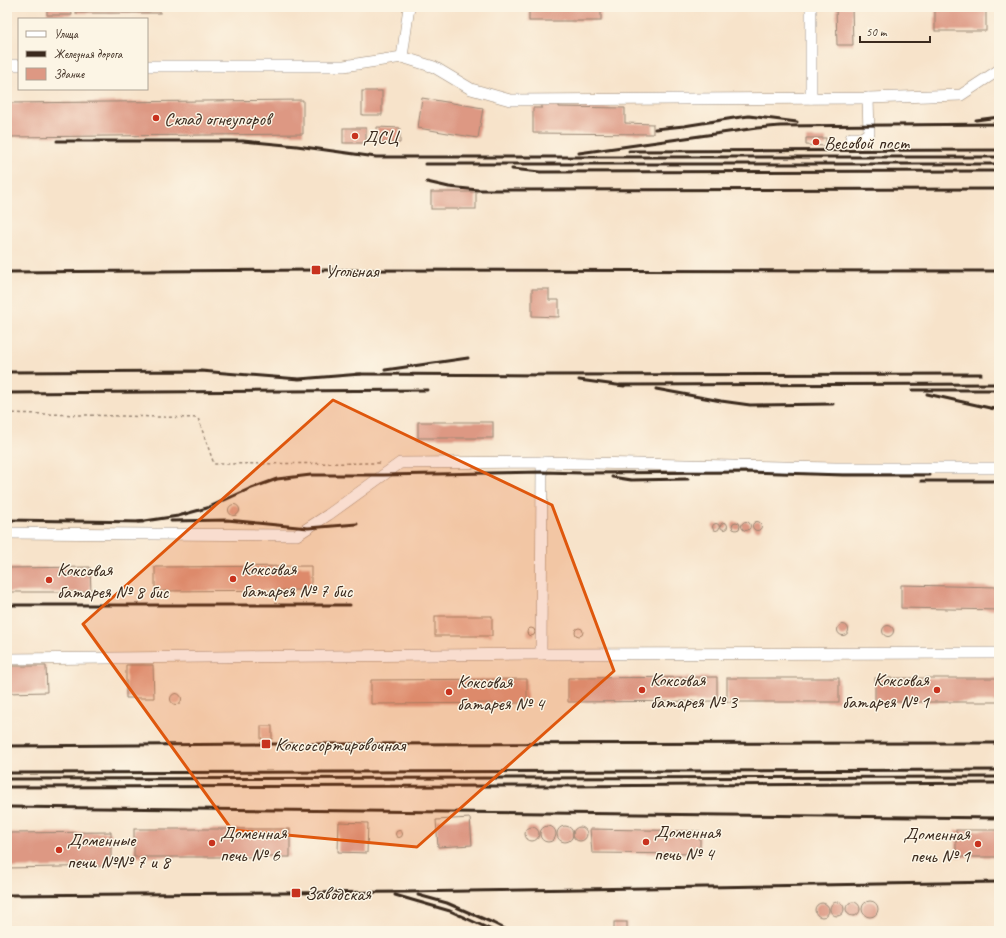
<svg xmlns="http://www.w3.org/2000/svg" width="1006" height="938" font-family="Caveat,sans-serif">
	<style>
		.building { fill: #dd9883 }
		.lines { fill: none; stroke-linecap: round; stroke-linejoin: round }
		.minor-casing { stroke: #998674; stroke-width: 12 }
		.path { stroke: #998674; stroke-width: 1.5; stroke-dasharray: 3 3; stroke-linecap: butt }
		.minor { stroke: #fff; stroke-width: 11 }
		.rail { stroke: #3b2a1e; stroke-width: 3 }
		.marked { fill: #df570d; fill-opacity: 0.2; stroke: #df570d; stroke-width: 3; stroke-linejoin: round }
		.poi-dot { fill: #c8321e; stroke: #fcf5e5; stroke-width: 1.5 }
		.labels { text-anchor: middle; stroke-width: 3; stroke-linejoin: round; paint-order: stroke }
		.poi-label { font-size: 19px; fill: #3b2a1e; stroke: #fcf5e5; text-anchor: start }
	</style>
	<rect width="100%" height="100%" fill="#fcf5e5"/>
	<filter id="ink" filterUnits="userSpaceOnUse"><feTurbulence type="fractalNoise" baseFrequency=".025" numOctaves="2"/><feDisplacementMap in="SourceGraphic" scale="8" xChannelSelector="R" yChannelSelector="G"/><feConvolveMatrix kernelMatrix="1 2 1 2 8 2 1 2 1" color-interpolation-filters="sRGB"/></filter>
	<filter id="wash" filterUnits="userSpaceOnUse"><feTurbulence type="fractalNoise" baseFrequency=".012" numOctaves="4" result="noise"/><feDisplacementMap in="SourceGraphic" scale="16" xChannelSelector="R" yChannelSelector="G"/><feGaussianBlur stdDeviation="0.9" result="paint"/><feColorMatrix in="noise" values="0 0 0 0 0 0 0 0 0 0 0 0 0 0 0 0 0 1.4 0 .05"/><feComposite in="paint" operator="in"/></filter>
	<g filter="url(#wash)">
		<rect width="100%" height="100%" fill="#f7e3ca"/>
		<g id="blocks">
			<g class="building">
				<path d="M47,7H71L72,15H47Z"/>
				<rect x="76" y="7" width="84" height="6"/>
				<rect x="529" y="7" width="72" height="14"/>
				<path d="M836,7H852L853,45H837Z"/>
				<rect x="935" y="9" width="51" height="22"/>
				<rect x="362" y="91" width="20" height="24"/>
				<path d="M422,98L483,108L478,138L418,128Z"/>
				<path d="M303,100V134L9,137V103Z"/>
				<path d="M542,104H559V107L625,108V123L653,124V134L533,133V108H542Z"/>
				<path d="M377,127L400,128V143H377Z"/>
				<rect x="343" y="128" width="23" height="15"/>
				<path d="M806,138H826V146L806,145Z"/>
				<rect x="431" y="192" width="45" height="17"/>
				<path d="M532,289H549V300H559V317L532,316Z"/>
				<rect x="418" y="422" width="75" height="16"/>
				<circle cx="234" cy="510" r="5.5"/>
				<circle cx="746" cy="526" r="4.5"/>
				<circle cx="757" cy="526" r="4.5"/>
				<circle cx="736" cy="526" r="4"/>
				<circle cx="724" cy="526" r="3.5"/>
				<circle cx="716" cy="527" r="3.5"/>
				<path d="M311,566V590L155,591V567Z"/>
				<path d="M90,567L91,592H7V568Z"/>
				<path d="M901,585L999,587V610L901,608Z"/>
				<rect x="435" y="616" width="57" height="20"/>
				<circle cx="843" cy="630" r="5.5"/>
				<circle cx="888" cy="631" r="5.5"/>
				<circle cx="531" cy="632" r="4"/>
				<circle cx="579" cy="632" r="4"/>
				<path d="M126,665H153L154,698H126Z"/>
				<path d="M7,666H46L47,692L7,693Z"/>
				<path d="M717,677V701L568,702V678Z"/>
				<rect x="727" y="678" width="112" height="24"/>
				<rect x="875" y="678" width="124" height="24"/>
				<path d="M527,679V703L371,704V680Z"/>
				<circle cx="176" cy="699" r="5.5"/>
				<rect x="261" y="726" width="11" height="13"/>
				<path d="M470,818L472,845L438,847L436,820Z"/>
				<path d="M339,822L368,823L367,853L338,852Z"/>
				<circle cx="548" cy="834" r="8"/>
				<circle cx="565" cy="834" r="8"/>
				<circle cx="532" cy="834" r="7"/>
				<circle cx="580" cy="834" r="7"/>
				<rect x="134" y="829" width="156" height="28"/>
				<path d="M590,829L700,831V854L592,853Z"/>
				<rect x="956" y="830" width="43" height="27"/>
				<circle cx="399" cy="834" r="3.5"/>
				<path d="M111,832V866L7,868V833Z"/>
				<circle cx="870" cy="909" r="8"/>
				<circle cx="853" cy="909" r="7"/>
				<circle cx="837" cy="909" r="7"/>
				<circle cx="822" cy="910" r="7"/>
				<rect x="614" y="922" width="13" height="9"/>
				<path d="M686,928L697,931H676V930Z"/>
			</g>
		</g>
	</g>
	<g filter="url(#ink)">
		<use href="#blocks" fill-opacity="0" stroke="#998674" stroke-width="1"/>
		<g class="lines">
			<g class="minor-casing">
				<g id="minor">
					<path d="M409,7L402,57L434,67L471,89L510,100L868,98L961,95L999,70"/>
					<path d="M7,65H19"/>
					<path d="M147,66H344L402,57"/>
					<path d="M811,98V7"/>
					<path d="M851,138H862L869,133L868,98"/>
					<path d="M542,462L836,468H999"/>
					<path d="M7,533L297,535L328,515L400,463L542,462L541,654"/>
					<path d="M7,659L541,654L999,653"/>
				</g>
			</g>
			<path class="path" d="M7,413L198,418L214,464L382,463"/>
			<use href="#minor" class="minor"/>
			<g class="rail">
				<path d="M976,120L999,117"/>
				<path d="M655,129L684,126L734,118L749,116L797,122"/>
				<path d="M57,141H243L297,146L376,157H999"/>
				<path d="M629,151L999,150"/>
				<path d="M579,153L757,128L780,126L999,124"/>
				<path d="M425,164H999"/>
				<path d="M512,169L540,172L999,171"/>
				<path d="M427,182L449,187L478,190L999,189"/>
				<path d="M7,272L316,270L999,271"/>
				<path d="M385,370L468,358"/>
				<path d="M7,372L201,371L299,379L361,374"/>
				<path d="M356,374L543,375L981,374"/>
				<path d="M579,380L624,386"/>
				<path d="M620,385L999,384"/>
				<path d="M656,389L721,401L750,405L833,404"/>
				<path d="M912,390H999"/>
				<path d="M7,393L427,390"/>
				<path d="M927,394L999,410"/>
				<path d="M612,477L631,480L688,479"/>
				<path d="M921,481H999"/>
				<path d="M7,520L143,522"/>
				<path d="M171,521L227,520L308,528L357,524"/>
				<path d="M138,522L178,516L207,508L249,489L277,479L311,475H383L542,472L582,473L748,472L843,475H929"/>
				<path d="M7,605H350"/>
				<path d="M7,746L266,744L999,743"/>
				<path d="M7,773L999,770"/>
				<path d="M7,779L999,777"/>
				<path d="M7,787L569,786L999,783"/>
				<path d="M7,807L999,818"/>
				<path d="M7,895L406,892L999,882"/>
				<path d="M395,895L450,911L494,931"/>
				<path d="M418,895L447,903L493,923L509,931"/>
			</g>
		</g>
	</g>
	<path class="marked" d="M333,400L552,505L614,671L417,847L232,830L83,624Z"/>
	<g class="poi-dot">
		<circle cx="156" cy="118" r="4"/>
		<circle cx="355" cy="136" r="4"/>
		<circle cx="816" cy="142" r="4"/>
		<rect x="311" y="265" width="10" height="10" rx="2"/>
		<circle cx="233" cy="579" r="4"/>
		<circle cx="49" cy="580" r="4"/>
		<circle cx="642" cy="690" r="4"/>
		<circle cx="937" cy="690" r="4"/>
		<circle cx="449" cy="692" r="4"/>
		<rect x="261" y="739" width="10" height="10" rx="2"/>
		<circle cx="646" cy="842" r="4"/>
		<circle cx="212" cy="843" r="4"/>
		<circle cx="978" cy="844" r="4"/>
		<circle cx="59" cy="850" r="4"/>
		<rect x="291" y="888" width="10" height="10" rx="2"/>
	</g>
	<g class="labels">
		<g class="poi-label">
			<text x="164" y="125">Склад огнеупоров</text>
			<text x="363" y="143">ДСЦ</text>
			<text x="824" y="149">Весовой пост</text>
			<text x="325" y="277">Угольная</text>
			<text x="241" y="575">Коксовая<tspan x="241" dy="22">батарея № 7 бис</tspan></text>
			<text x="57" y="576">Коксовая<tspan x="57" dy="22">батарея № 8 бис</tspan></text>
			<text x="650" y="686">Коксовая<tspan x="650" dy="22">батарея № 3</tspan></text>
			<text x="929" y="686" text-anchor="end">Коксовая<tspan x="929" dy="22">батарея № 1</tspan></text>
			<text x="457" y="688">Коксовая<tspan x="457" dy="22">батарея № 4</tspan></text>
			<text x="275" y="751">Коксосортировочная</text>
			<text x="654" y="838">Доменная<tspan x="654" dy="22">печь № 4</tspan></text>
			<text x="220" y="839">Доменная<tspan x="220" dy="22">печь № 6</tspan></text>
			<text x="970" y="840" text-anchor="end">Доменная<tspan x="970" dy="22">печь № 1</tspan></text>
			<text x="67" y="846">Доменные<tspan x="67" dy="22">печи №№ 7 и 8</tspan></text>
			<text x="305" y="900">Заводская</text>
		</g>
	</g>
	<rect width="1006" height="938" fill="none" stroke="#fcf5e5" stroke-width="24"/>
	<rect x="18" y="18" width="130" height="72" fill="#fcf5e5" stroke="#afa495"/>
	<rect x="26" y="31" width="20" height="6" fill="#ffffff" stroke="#afa495"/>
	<text x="54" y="38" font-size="12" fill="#3b2a1e">Улица</text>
	<rect x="26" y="51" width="20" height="6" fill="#3b2a1e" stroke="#afa495"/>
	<text x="54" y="58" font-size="12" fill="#3b2a1e">Железная дорога</text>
	<rect x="26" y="68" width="20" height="12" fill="#dd9883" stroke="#afa495"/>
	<text x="54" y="78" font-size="12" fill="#3b2a1e">Здание</text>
	<path d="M860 36v6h70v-6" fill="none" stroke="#3b2a1e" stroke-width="2"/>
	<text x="866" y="36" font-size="12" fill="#3b2a1e" stroke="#fcf5e5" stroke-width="3" paint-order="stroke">50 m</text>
</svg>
